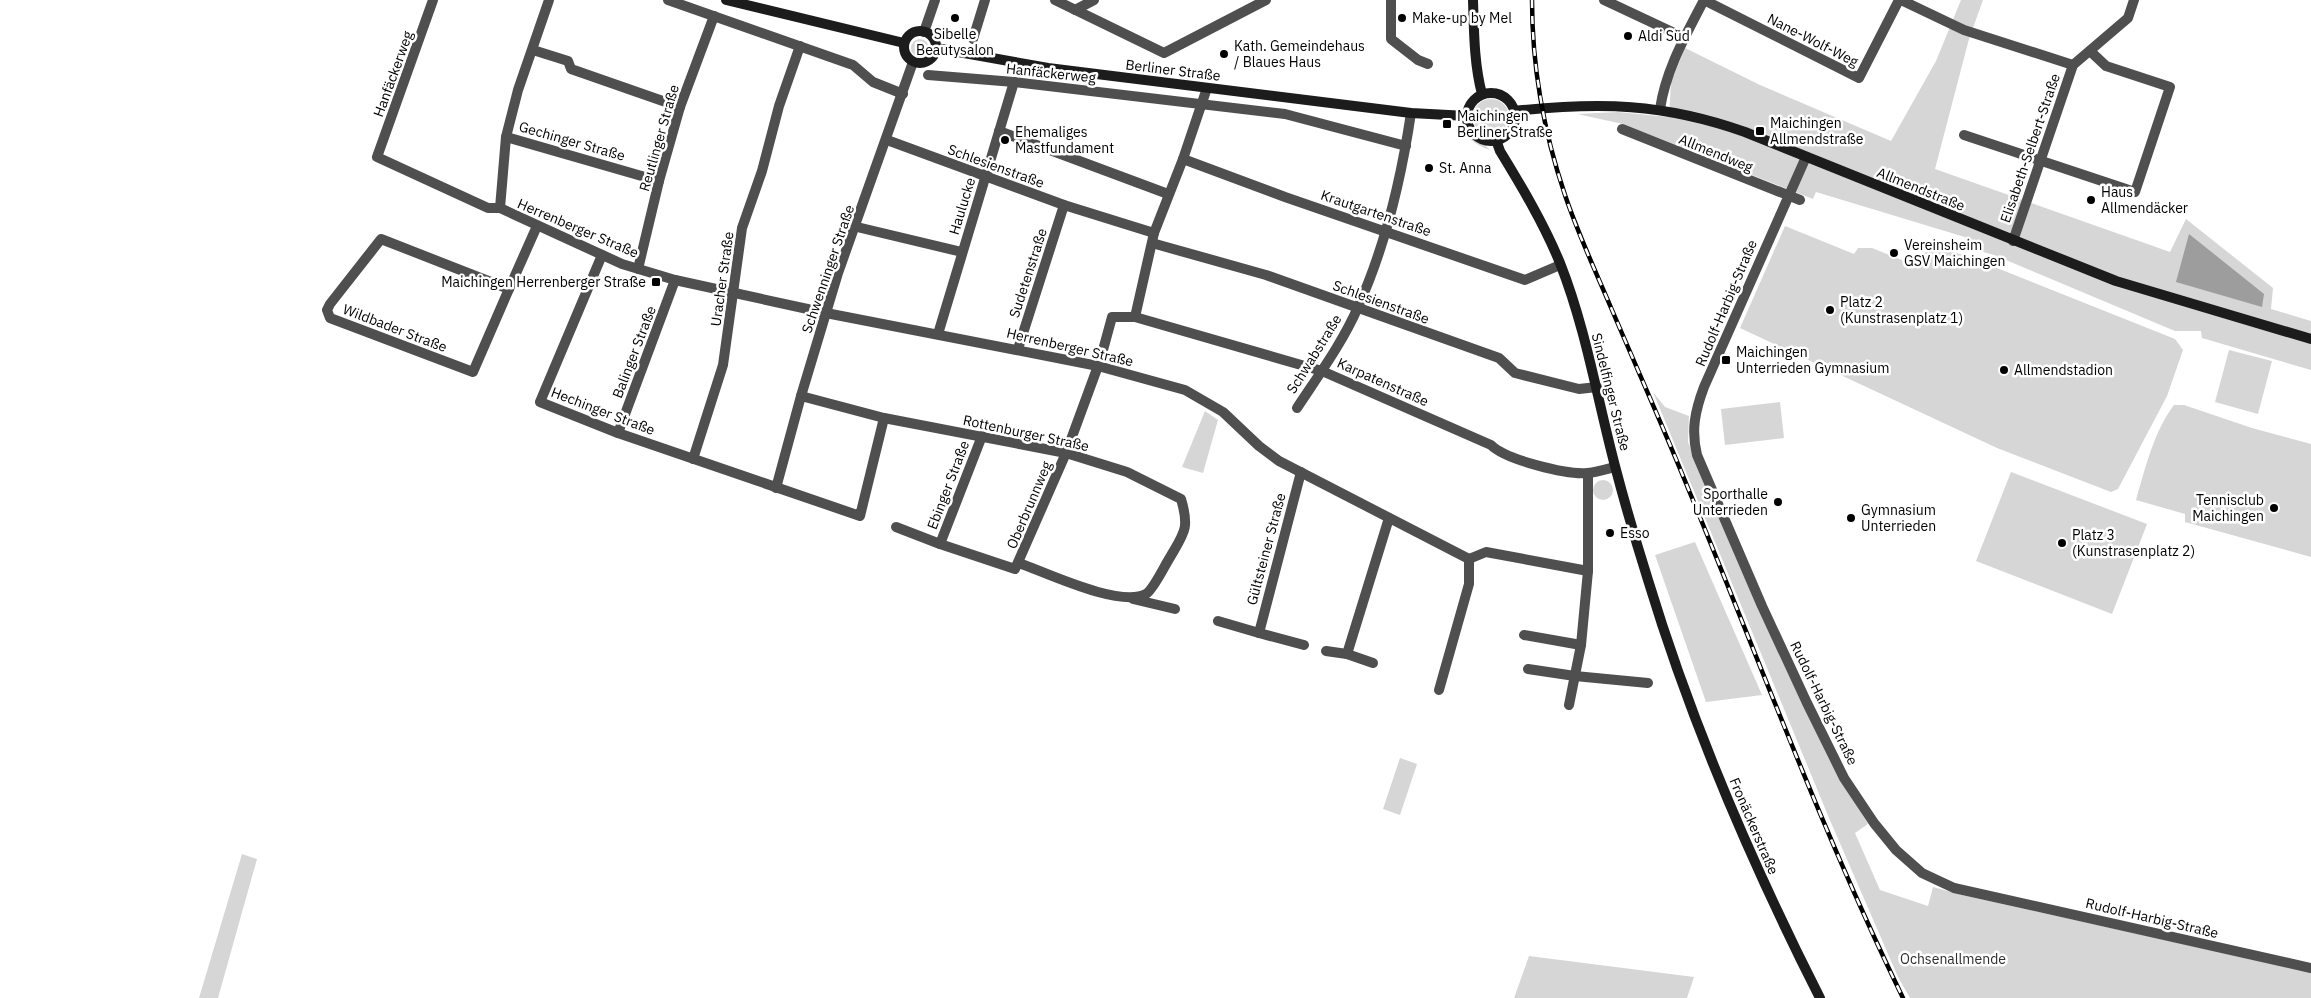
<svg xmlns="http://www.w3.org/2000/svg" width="2311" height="998" font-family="'IBM Plex Sans',sans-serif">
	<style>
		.green { fill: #d6d6d6 }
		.water { fill: #9d9d9d }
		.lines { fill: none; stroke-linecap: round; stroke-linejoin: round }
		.street { stroke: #4f4f4f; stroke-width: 10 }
		.secondary { stroke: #1c1c1c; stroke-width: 10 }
		.rail-casing { stroke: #000; stroke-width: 4.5 }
		.rail { stroke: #fff; stroke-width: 2.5; stroke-dasharray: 8; stroke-linecap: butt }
		.poi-dot { fill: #000; stroke: #fff; stroke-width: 2 }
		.labels { text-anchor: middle; stroke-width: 5; stroke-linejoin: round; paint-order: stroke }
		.poi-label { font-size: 14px; fill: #000; stroke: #fff; text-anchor: start }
		.street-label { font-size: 14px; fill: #000; stroke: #fff }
		.park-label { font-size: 14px; fill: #2d2d2d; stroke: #fff }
	</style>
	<rect width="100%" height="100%" fill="#fff"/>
	<g class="green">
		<path d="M1961,0H1983L1969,39L1935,169L2170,252L2186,219L2273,288L2271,309L2311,321V370L2202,338L2201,331H2175L1994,255L1966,247L1968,238L1816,192L1813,199L1623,124L1577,114L1618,112L1669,117L1671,82L1685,48L1760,85L1891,141L1936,61Z"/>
		<circle cx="920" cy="48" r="9"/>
		<circle cx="1491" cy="117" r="18"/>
		<path d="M1459,125L1463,126L1490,150C1479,147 1462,135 1459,125Z"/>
		<path d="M1785,226L1854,254L1858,248H1872L1919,267L1929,245L1967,256L2175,339L2183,350L2167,396L2118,489L2111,492L1997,448L1740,328Z"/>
		<path d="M2229,350L2272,361L2258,414L2215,402Z"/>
		<path d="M1653,392L1665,407L1689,416L1688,442L1782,661L1829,759L1868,824L1855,833L1880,890L1928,906L1933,887L1962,895L2311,972V998H1910L1898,977L1829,818Z"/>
		<path d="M1780,402L1784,438L1725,445L1721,409Z"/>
		<path d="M2174,405H2184L2252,428L2311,444V557L2185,522V514L2136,500C2145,469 2154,431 2174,405Z"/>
		<path d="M1205,411L1218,420L1203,473L1182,467Z"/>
		<path d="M2011,472L2147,524L2112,614L1976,561Z"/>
		<circle cx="1603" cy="490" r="10"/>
		<path d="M1695,542L1762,695L1706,702L1655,555Z"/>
		<path d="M1400,758L1417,764L1400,815L1383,809Z"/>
		<path d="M242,854L257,859L218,998H199Z"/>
		<path d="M1529,956L1694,977L1687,998H1514Z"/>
	</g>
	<path class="water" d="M2189,234L2264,294L2262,307L2176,282Z"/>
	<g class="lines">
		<g class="street">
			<path d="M433,0L377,157L488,208H500L622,264L675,280L826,313L1098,366L1185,390L1223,412L1259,446L1279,461L1469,559V584L1439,690"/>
			<path d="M668,0L853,65L873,82L903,94"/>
			<path d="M1055,0L1164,53L1266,0"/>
			<path d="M1391,0V39L1418,60L1428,64"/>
			<path d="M1604,0L1685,38"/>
			<path d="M1704,0L1859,78L1899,0"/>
			<path d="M1901,0L1964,30L2073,65"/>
			<path d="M1075,10L1094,0"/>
			<path d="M924,32L935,0"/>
			<path d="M973,39L985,0"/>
			<path d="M533,50L568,61L571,69L680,107"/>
			<path d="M928,75L1014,82L1285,114L1406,146"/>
			<path d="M1660,109C1666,69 1686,35 1704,0"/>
			<path d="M1622,129L1800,200"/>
			<path d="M999,131L1168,194"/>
			<path d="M1964,135L2135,192L2170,87L2106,66L2090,51"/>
			<path d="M506,137L659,181"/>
			<path d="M887,140L1064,205L1154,233"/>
			<path d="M1806,157L1704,387C1695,411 1691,430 1697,455L1762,606L1807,703L1844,778L1874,823L1896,850L1922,873L1954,888L2311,968"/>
			<path d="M1183,159L1285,197L1525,280L1560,265"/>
			<path d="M500,208L506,137L518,90L549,0"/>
			<path d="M857,227L962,252"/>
			<path d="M381,239L509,289L473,372L330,318L327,310L330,304Z"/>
			<path d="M2013,241L2073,65L2128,18L2134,0"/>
			<path d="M1152,243L1266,275L1499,358L1515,373L1579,389L1597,387"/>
			<path d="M602,255L540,402L618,433L860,516L884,418"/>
			<path d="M638,269L659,181L680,107L714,16"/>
			<path d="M509,289L537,226"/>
			<path d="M1135,317L1154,233L1183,159L1207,88"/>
			<path d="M938,334L1014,82"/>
			<path d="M1018,349L1064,205"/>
			<path d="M1103,350L1112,317H1135L1322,371L1491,445C1506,460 1567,475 1588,473C1597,472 1607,469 1615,467"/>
			<path d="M801,396L884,418L1066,453L1127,472L1181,499C1190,529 1184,533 1169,559C1164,567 1153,590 1146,594C1120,608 1047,573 1019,563"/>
			<path d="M1297,408C1318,376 1343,342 1358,307C1386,245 1401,180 1411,113"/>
			<path d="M618,433L675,280"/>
			<path d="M982,436L940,544L1015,569L1066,453L1098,366"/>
			<path d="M693,459L723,365L742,228L762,171L779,106L800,46"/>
			<path d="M776,488L801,396L838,273L913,62"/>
			<path d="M896,527L940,544"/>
			<path d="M1469,559L1486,552L1588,571"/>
			<path d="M1133,599L1175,609"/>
			<path d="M1218,621L1259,633L1301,472"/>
			<path d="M1259,633L1304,645"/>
			<path d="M1524,635L1581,645"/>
			<path d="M1326,651L1347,654L1373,663"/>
			<path d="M1347,654L1389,518"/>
			<path d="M1528,669L1575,676L1648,683"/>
			<path d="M1569,705L1581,645L1588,571V473"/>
		</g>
		<g class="secondary">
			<path d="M726,0L904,43"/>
			<path d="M1473,0C1474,31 1474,64 1482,94"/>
			<circle cx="920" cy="47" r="16"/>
			<path d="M936,48L1048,68L1411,113L1467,116"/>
			<circle cx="1491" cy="117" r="24"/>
			<path d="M1514,111C1600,102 1663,103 1745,132L2116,281L2311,339"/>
			<path d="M1496,140L1500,151C1522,187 1544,224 1560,263C1586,329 1597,398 1615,466C1625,504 1636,542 1648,580C1692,725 1752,864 1820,998"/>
		</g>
		<g class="rail-casing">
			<path id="rail" d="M1532,0C1532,65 1544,133 1565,195C1578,234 1596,272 1612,310C1638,371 1665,431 1690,493C1760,662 1823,834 1903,998"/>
		</g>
		<use href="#rail" class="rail"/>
	</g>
	<g class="poi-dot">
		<circle cx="955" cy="18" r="5"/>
		<circle cx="1402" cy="18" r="5"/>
		<circle cx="1628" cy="36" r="5"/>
		<circle cx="1224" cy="54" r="5"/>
		<rect x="1442" y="119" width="10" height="10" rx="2.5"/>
		<rect x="1755" y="126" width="10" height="10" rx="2.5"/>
		<circle cx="1005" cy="140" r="5"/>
		<circle cx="1429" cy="168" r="5"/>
		<circle cx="2091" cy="200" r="5"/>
		<circle cx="1894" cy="253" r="5"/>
		<rect x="651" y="277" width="10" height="10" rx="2.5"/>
		<circle cx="1830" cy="310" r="5"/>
		<rect x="1721" y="355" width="10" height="10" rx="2.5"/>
		<circle cx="2004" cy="370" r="5"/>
		<circle cx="1778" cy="502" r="5"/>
		<circle cx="2274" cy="508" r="5"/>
		<circle cx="1851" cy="518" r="5"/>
		<circle cx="1610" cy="533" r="5"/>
		<circle cx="2062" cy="543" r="5"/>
	</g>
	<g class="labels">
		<g class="poi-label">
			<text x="1412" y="23">Make-up by Mel</text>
			<text x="955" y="39" text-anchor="middle">Sibelle<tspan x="955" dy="16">Beautysalon</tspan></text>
			<text x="1638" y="41">Aldi Süd</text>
			<text x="1234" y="51">Kath. Gemeindehaus<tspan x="1234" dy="16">/ Blaues Haus</tspan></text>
			<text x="1457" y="121">Maichingen<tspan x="1457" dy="16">Berliner Straße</tspan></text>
			<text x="1770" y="128">Maichingen<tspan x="1770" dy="16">Allmendstraße</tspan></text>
			<text x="1015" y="137">Ehemaliges<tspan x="1015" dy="16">Mastfundament</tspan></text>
			<text x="1439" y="173">St. Anna</text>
			<text x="2101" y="197">Haus<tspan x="2101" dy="16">Allmendäcker</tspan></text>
			<text x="1904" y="250">Vereinsheim<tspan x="1904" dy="16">GSV Maichingen</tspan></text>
			<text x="646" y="287" text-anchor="end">Maichingen Herrenberger Straße</text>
			<text x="1840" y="307">Platz 2<tspan x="1840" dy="16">(Kunstrasenplatz 1)</tspan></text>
			<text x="1736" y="357">Maichingen<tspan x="1736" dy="16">Unterrieden Gymnasium</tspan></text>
			<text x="2014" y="375">Allmendstadion</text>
			<text x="1768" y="499" text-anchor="end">Sporthalle<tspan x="1768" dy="16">Unterrieden</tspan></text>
			<text x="2264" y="505" text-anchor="end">Tennisclub<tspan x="2264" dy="16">Maichingen</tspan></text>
			<text x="1861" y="515">Gymnasium<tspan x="1861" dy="16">Unterrieden</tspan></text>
			<text x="1620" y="538">Esso</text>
			<text x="2072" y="540">Platz 3<tspan x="2072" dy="16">(Kunstrasenplatz 2)</tspan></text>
		</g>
		<g class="street-label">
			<text transform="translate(1813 40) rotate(27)" y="5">Nane-Wolf-Weg</text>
			<text transform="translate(1173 70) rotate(7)" y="5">Berliner Straße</text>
			<text transform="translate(1051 73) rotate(6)" y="5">Hanfäckerweg</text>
			<text transform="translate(393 74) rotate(-70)" y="5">Hanfäckerweg</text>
			<text transform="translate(659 138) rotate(-74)" y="5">Reutlinger Straße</text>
			<text transform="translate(572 141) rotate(16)" y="5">Gechinger Straße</text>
			<text transform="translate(2030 148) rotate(-71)" y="5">Elisabeth-Selbert-Straße</text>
			<text transform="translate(1716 153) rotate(22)" y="5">Allmendweg</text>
			<text transform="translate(996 166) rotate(20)" y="5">Schlesienstraße</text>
			<text transform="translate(1921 189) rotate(22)" y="5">Allmendstraße</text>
			<text transform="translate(962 206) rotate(-73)" y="5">Haulucke</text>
			<text transform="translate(1376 213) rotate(19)" y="5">Krautgartenstraße</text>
			<text transform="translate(578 228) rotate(23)" y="5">Herrenberger Straße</text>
			<text transform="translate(828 269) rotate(-71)" y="5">Schwenninger Straße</text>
			<text transform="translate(1028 273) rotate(-72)" y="5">Sudetenstraße</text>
			<text transform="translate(722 279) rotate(-82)" y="5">Uracher Straße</text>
			<text transform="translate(1381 302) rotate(20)" y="5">Schlesienstraße</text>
			<text transform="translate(1726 303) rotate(-67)" y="5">Rudolf-Harbig-Straße</text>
			<text transform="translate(395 328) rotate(21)" y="5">Wildbader Straße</text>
			<text transform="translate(1070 347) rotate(13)" y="5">Herrenberger Straße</text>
			<text transform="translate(634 352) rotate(-69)" y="5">Balinger Straße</text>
			<text transform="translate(1314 354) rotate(-58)" y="5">Schwabstraße</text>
			<text transform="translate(1383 382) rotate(24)" y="5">Karpatenstraße</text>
			<text transform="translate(1611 392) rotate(76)" y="5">Sindelfinger Straße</text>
			<text transform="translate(603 411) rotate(21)" y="5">Hechinger Straße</text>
			<text transform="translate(1026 433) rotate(12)" y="5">Rottenburger Straße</text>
			<text transform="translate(948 485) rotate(-69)" y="5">Ebinger Straße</text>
			<text transform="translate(1029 505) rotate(-67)" y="5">Oberbrunnweg</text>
			<text transform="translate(1266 549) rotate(-75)" y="5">Gültsteiner Straße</text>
			<text transform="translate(1824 703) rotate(64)" y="5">Rudolf-Harbig-Straße</text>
			<text transform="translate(1754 826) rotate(67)" y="5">Fronäckerstraße</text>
			<text transform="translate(2152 918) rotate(13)" y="5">Rudolf-Harbig-Straße</text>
		</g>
		<g class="park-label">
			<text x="1953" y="964">Ochsenallmende</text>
		</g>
	</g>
</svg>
